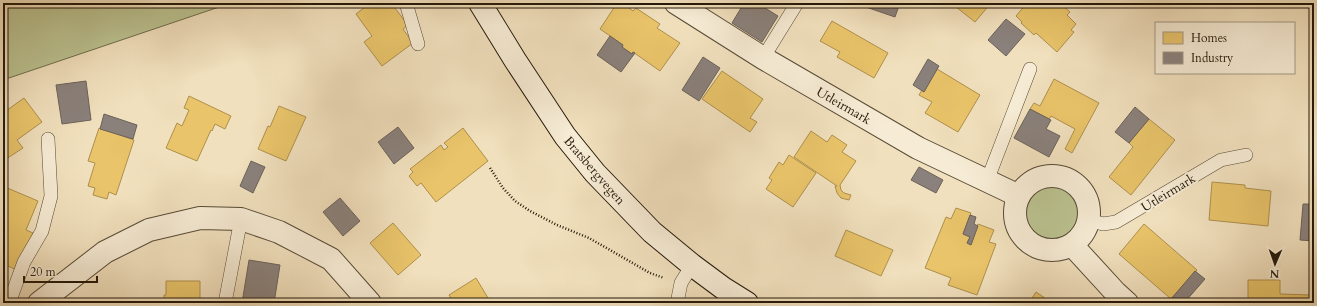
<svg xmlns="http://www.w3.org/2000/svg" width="1317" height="306" font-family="Cardo,serif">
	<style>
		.green { fill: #bbc290; stroke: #706d4c }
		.homes { fill: #e9c46a; stroke: #ae904d }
		.industry { fill: #8a817c; stroke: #6b625a }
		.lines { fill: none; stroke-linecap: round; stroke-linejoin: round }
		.service-casing { stroke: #574a36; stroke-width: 14 }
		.minor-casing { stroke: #574a36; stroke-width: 24 }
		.secondary-casing { stroke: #241809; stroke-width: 24 }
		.path { stroke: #241809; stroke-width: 2.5; stroke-dasharray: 1 2; stroke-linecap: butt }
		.service { stroke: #f6ebd4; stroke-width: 13 }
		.minor { stroke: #f6ebd4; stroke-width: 22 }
		.secondary { stroke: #f6ebd4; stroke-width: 22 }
		.labels { text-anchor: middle; stroke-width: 4; stroke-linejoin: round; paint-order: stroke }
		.street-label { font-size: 13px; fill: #241809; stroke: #f6ebd4 }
	</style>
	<rect width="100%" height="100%" fill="#f1e0bd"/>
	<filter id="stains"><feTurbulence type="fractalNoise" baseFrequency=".005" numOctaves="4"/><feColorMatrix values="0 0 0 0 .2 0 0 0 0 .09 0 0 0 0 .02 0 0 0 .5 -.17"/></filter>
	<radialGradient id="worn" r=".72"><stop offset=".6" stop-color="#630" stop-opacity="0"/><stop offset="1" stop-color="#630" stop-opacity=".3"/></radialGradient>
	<g class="green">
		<path d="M3,3H224L225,5L3,80Z"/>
		<circle cx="1052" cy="212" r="27"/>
	</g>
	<g class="homes">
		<path d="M370,3H391L408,25L403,29L413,43L382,66L364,42L372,36L356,14Z"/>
		<path d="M617,3H629L631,4L629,8L633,11L636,8L660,24L657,28L680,43L660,71L633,52L632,54L622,47L623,45L600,29Z"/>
		<path d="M951,3H991L975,22Z"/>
		<path d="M1027,3H1060L1070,12L1067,15L1076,24L1071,30L1074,32L1057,52L1036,33L1034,35L1021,23L1022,22L1016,16Z"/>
		<path d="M832,21L888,53L874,78L837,57L840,52L820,41Z"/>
		<path d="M937,69L980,95L958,132L925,113L932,102L919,95L922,90L924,92Z"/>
		<path d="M722,71L763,99L750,118L757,122L750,132L702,99Z"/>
		<path d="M1054,79L1099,103L1072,153L1065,149L1075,129L1051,116L1049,119L1030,109L1034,103L1040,106Z"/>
		<path d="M189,96L231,116L225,129L215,124L212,131L211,130L197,161L166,148L177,123L182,126L189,110L184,108Z"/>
		<path d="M24,98L42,122L17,140L23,148L6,159L3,155V113Z"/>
		<path d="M279,106L306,117L286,161L258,149L268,126L270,127Z"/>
		<path d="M1149,119L1175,140L1131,195L1109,177L1133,147L1129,143Z"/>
		<path d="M99,128L134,140L116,195L109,192L107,199L93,195L95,188L88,186L95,163L88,161Z"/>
		<path d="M463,128L488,161L436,202L421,183L417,186L409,176L413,172L410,169L441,145L444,150L448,147L444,143Z"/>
		<path d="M811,131L827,142L832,135L847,145L842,152L856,161L840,185L841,190L844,193L851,195L849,200L841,198L837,193L835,186H837L794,157Z"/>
		<path d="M789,155L816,173L793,207L766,189L772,180L769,178L779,162L783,165Z"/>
		<path d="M1212,182L1245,185V188L1271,191L1268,226L1209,220Z"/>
		<path d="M5,187L38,201L26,230L33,233L17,270L3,264V192Z"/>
		<path d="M956,208L971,213L963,234L970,237L967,243L971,245L978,224L994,230L989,242L996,244L977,295L948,285L951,278L925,268L946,217L951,219Z"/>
		<path d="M393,223L421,255L398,275L370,243Z"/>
		<path d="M1144,224L1197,270L1171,299L1119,254Z"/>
		<path d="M846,230L893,250L881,276L835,256Z"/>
		<path d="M476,278L491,303H454L449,295Z"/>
		<path d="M1248,280H1280V294L1311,295V297H1314V303H1248Z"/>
		<path d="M166,281H200V303H164V295H166Z"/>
		<path d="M1036,292L1052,303H1029Z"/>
	</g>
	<g class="industry">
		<path d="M744,3H757L778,16L762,42L732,23Z"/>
		<path d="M864,3H900L895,17L863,6Z"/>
		<path d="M1006,19L1025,34L1006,56L988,40Z"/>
		<path d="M610,36L623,45L622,47L632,54L633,52L635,53L621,72L597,55Z"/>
		<path d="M703,57L720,68L699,101L682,90Z"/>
		<path d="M928,59L939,66L924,92L913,85Z"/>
		<path d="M86,81L91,120L62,124L56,85Z"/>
		<path d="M1135,107L1149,119L1129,143L1115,132Z"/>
		<path d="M1030,109L1051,120L1046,129L1060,136L1049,157L1014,138Z"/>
		<path d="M104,114L137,125L133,139L100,129Z"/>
		<path d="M398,127L414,148L394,164L378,142Z"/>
		<path d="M251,161L265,167L253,193L240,186Z"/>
		<path d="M919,167L943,180L936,193L911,180Z"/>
		<path d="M340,198L360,221L343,236L323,212Z"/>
		<path d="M1303,204H1313L1312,211H1314V241L1300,240Z"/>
		<path d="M970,215L976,217L974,224L978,226L971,245L967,243L970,237L963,234Z"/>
		<path d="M249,260L280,265L274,303H242Z"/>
		<path d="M1195,271L1205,279L1184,303H1173L1168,299L1169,298L1171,299Z"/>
		<rect x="1220" y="299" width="28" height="4"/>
	</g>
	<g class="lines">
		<g class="service-casing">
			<g id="service">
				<path d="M406,3L418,44"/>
				<path d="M763,58L797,3"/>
				<path d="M987,181L1030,69"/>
				<path d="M1089,220L1103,224L1116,222L1221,160L1246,155"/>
				<path d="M9,303L24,262L42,231L51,196L48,139"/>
				<path d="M225,303L241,219"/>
				<path d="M677,303L681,283L692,265"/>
			</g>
		</g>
		<g class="minor-casing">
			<g id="minor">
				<path d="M676,3L763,58L918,148L1019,196"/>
				<circle cx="1052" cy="213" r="37"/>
				<path d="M1072,245L1116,293L1127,303"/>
				<path d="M39,303L105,252L149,230L200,218L241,219L279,232L331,259L370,303"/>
			</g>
		</g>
		<g class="secondary-casing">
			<path id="secondary" d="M480,3L515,60L565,136L595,173L652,232L692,265L723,288L747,303"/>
		</g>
		<g class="path">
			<path d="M1296,3L1314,9"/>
			<path d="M490,168L503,188L515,201L530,211L557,225L589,238L650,273L664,278"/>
		</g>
		<use href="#service" class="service"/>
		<use href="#minor" class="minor"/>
		<use href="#secondary" class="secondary"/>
	</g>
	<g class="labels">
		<g class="street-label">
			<text transform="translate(844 105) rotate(30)" y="5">Utleirmark</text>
			<text transform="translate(595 170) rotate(49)" y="5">Bratsbergvegen</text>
			<text transform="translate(1168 192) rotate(-31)" y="5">Utleirmark</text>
		</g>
	</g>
	<rect width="1317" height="306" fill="none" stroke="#f1e0bd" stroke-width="16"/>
	<rect x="4" y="4" width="1309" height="298" fill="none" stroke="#241809" stroke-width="2"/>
	<rect x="8" y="8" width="1301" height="290" fill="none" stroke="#241809"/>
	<rect x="1155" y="22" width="140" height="52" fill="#f6ebd4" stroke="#a29783"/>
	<rect x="1163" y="32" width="20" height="12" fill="#e9c46a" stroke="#a29783"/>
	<text x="1191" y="42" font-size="12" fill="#241809">Homes</text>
	<rect x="1163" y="52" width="20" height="12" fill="#8a817c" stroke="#a29783"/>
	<text x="1191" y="62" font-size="12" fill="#241809">Industry</text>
	<g transform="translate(1275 264) rotate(182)" stroke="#f6ebd4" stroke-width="3" paint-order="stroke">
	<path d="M0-3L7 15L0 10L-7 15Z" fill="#241809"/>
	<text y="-6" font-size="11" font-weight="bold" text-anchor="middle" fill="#241809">N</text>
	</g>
	<path d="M24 276v6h73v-6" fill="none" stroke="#241809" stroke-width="2"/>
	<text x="30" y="276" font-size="12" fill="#241809" stroke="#f6ebd4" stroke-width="3" paint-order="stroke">20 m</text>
	<rect width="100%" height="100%" filter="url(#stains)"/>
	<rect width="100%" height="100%" fill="url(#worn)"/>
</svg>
